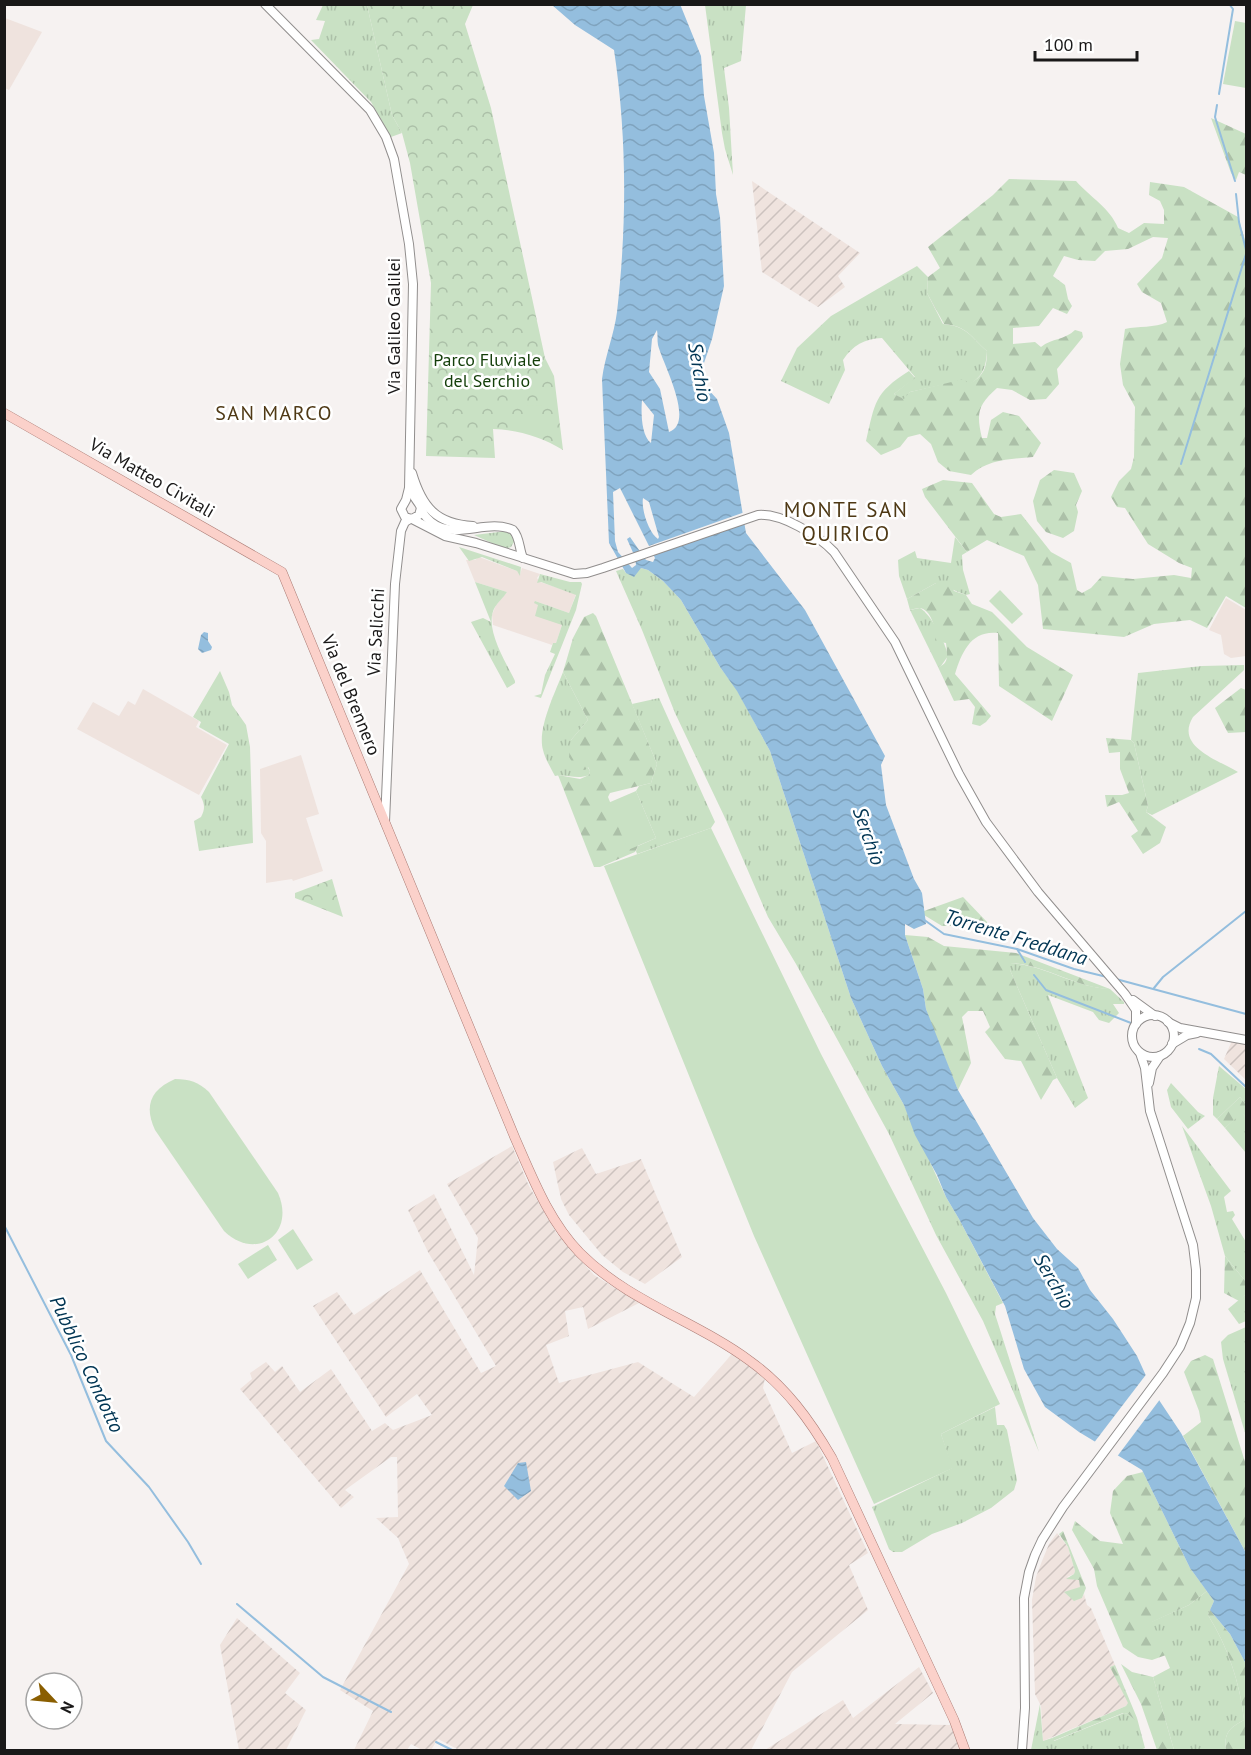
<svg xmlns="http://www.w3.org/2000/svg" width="1251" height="1755" font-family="'PT Sans',sans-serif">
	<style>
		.built { fill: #efe3de }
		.industrial { fill: url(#industrial-furrows) }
		.grass { fill: url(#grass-tufts) }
		.forest { fill: url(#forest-firs) }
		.park { fill: url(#park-crowns) }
		.garden { fill: #c9e1c4 }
		.water { fill: url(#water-waves); fill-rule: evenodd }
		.pier { fill: #f6f2f1 }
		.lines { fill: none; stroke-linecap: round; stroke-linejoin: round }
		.stream { stroke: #94bede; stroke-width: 2 }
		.secondary-casing { stroke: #918e8d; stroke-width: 10 }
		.primary-casing { stroke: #ab7c75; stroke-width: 10 }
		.secondary { stroke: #fff; stroke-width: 8 }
		.primary { stroke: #fbd1ca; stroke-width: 9 }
		.labels { text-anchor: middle; stroke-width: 5; stroke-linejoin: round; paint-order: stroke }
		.street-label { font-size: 18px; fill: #191818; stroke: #fff }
		.park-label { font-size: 18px; fill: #133e09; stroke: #fff }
		.water-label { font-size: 20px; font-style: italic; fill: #003553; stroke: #fff }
		.neighbourhood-label { font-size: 20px; letter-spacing: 1.5px; fill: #4f3915; stroke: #fff }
		.quarter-label { font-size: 21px; letter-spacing: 1.5px; fill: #4f3915; stroke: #fff }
	</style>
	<defs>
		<pattern id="industrial-furrows" width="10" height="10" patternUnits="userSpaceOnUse" patternTransform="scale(1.5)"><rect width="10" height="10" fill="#efe3de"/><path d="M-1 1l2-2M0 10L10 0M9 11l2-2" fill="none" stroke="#ccc2be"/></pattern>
		<pattern id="grass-tufts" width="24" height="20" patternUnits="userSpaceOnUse" patternTransform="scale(1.5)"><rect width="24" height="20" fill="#c9e1c4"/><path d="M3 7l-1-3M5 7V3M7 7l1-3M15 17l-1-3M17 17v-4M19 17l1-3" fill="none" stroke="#acc0a8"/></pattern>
		<pattern id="forest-firs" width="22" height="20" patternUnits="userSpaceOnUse" patternTransform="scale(1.5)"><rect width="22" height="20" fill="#c9e1c4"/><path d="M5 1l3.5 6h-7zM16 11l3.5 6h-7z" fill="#acc0a8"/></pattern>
		<pattern id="park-crowns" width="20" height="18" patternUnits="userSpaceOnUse" patternTransform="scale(1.5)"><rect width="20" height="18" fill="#c9e1c4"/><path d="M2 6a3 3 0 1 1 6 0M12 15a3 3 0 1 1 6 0" fill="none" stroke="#acc0a8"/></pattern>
		<pattern id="water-waves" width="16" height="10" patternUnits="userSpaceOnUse" patternTransform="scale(1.5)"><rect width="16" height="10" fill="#94bede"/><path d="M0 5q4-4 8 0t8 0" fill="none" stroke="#7fa3be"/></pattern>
	</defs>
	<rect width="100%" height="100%" fill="#f6f2f1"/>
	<g class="built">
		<path d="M5,18L42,32L9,90L5,88Z"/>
		<path d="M479,557L517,571L520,575L522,568L540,574L537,578L540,582L576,594L569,613L535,601L562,625L556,643H553L552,645L493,625L492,615L496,605L507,592L475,582L466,560H475Z"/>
		<path d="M1226,598L1246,610V656L1231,658L1224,654L1221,635L1209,630Z"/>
		<path d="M143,689L199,721L196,727L227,745L199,795L77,729L93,702L119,716L128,701L135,705Z"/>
		<path d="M301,755L319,814L306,818L323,871L293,881L292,879L266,883V841L261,833L260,769Z"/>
	</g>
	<g class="industrial">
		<path d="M752,181L860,253L838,276L845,287L818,307L762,272Z"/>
		<path d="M1234,1036L1246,1040V1080L1224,1059Z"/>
		<path d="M512,1146L529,1186L557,1234L594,1275L639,1303L588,1329L583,1307L565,1311L569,1336L546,1345L559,1383L638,1362L694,1397L732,1354L765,1378L763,1388L792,1453L816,1441L868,1553L849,1565L868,1610L792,1672L751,1750H459L438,1739L431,1750H422L411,1744L407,1750H354L373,1711L340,1690L409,1564L398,1538L376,1518L398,1517L397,1457H391L345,1490L354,1497L341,1508L240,1389L252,1379L250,1373L266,1362L275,1372L282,1366L300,1392L331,1369L372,1431L385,1423L393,1430L432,1415L417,1394L386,1417L313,1306L337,1292L354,1315L420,1270L481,1373L496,1366L428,1252L408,1210L434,1194L474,1275L478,1238L447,1184Z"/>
		<path d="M582,1148L596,1174L641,1159L682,1257L645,1284L623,1272L602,1255L569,1215L561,1199L553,1162Z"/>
		<path d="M1057,1533L1068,1547L1075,1571L1074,1574L1067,1577L1079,1580L1080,1587L1077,1590H1070L1082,1598L1084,1594L1087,1605L1091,1608L1115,1665L1111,1667L1129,1703L1126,1706L1043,1741L1041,1706L1035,1694L1032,1600L1036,1577L1042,1561L1049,1544Z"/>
		<path d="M237,1618L300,1673L285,1693L306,1710L286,1750H239L220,1645Z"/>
		<path d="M919,1667L933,1693L895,1724L950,1725L962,1750H765L843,1700L853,1718Z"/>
	</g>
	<g class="grass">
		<path d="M323,5H367L392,115L402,133L391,137L371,102L311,40L319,39L325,21L316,20Z"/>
		<path d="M705,5H746L741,61L724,68L729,108L733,175L725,149L722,133Z"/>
		<path d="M917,266L928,277L927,293L943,324C967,326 971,337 987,351C986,367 983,377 968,385L964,380L910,392L905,400L894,394L915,377L882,338C864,339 853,345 843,360L845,370L829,404L781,381L797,348L831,316Z"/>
		<path d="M507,531L512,534L514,542L511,547L505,549L474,535Z"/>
		<path d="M955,537L967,552L962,555L963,570L970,594L966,595L936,583L907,599L899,576L898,560L915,551L917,558L951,563Z"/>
		<path d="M459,547L521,567L520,576L517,571L482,557L469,561Z"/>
		<path d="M641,568L648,570L663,581L681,600L720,667L737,690L770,751L851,998L882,1066L904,1105L946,1197L959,1219L1003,1303L996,1306L995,1314L1039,1452L983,1321L936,1235L889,1134L796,964L768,917L726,820L675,713L642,630L616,571L623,569L626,573Z"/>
		<path d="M540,574L570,582H581L582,584L576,610L541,698L534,696L541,694L545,675L555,654L550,652L553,643H556L562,625L535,616L538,605L534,603L535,601L569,613L576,595L541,582L537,583Z"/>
		<path d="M475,582L507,592C504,597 498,602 495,607C483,627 506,662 515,681V683L507,688L471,622L483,618L491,622Z"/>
		<path d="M920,608C931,614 946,644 948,656L941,666L938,667L910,610Z"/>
		<path d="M1244,665V670L1242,672L1193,717C1175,746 1216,759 1238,772L1152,815L1146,812L1148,806L1134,743L1131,740L1138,673L1202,666Z"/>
		<path d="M220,671L229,692L232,705L246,725L250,747L253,843L199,851L194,821L201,817C205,809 205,805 201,797L229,744L199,727L201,722L193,717Z"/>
		<path d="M563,672L588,720L571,740L590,771L589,775C577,780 567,774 555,776C551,768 545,759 543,750C537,729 555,693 563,672Z"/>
		<path d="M659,698L715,822L711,828L637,854L636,851L638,846L656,838L636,791L639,786L651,783L657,764L632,704Z"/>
		<path d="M1010,963C1045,965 1076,988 1110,989L1124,1002V1004H1113L1119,1013L1109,1023L1099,1020L1093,1012L1048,995L1088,1098L1075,1108L1057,1078L1010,970Z"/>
		<path d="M1219,1066L1246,1089V1105L1240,1097L1217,1119L1213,1115V1098Z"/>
		<path d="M1171,1083L1198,1112L1205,1116L1188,1129L1171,1107L1167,1090Z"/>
		<path d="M1242,1112L1246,1118V1153L1225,1128Z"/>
		<path d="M1182,1126L1231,1191L1224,1197L1227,1212L1233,1211L1235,1215L1232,1219L1246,1242V1282L1225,1256L1211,1206Z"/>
		<path d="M1246,1294V1321L1239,1324L1228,1309Z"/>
		<path d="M1246,1327V1436L1223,1359L1221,1342L1228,1335Z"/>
		<path d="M995,1407L997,1425H1004L1007,1430L1017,1480L1014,1490L991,1508L962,1523L932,1534L902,1552H893L889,1549L872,1507L952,1468L941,1434Z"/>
		<path d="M1207,1591L1214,1601L1208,1615C1228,1647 1240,1683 1244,1720C1229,1728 1224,1733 1226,1750H1174L1153,1677L1170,1668L1151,1622L1189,1605Z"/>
		<path d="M1040,1704L1043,1741L1052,1738L1054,1741L1124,1713L1128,1714L1134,1719L1137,1718L1145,1748L1140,1750H1031Z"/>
	</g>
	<g class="forest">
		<path d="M1211,118L1246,134V175L1239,172L1236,180L1231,173Z"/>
		<path d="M1009,179L1076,181C1090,197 1110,208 1118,228L1129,233L1144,223L1164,224V210L1160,201L1149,195L1150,182L1184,187L1238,217L1246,243V608L1226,596L1207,628L1190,620L1154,624L1124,637L1043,629L1038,585L1024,556L987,540L967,552L925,497L922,489L943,480L972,483L994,514L1001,517L1021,514L1051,552L1071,563L1077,590L1082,593L1091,588L1102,576L1133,579L1174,575L1191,578L1192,568L1179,563L1148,544L1125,508L1117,507L1111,497L1119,481L1131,469L1134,457L1135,407L1123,385L1120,364L1125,329C1138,326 1155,328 1167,322L1161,303L1142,292L1137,284L1162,258L1168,238L1153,237L1128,249L1105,251L1095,261L1078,260L1064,256L1053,276L1065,285L1068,299L1072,306L1067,314L1053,308L1039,326L1013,328V344L1035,342L1041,347C1052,338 1065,340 1075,330L1082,332L1083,337L1057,369L1059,384L1046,399L1030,400L1012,390L997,388C978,405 976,413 982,438H987L991,420L1003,412L1019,416L1041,443L1033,457C1011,459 988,459 971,475L949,471L938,462L931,444L920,434L908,437L900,447L881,455L866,441C875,403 874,393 909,371L915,378L894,394L904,399L910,392L964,379L968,384C984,377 987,367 987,351C971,337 967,326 944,324L927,293L928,277L940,268L928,247L993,195Z"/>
		<path d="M1054,470L1074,473L1082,491L1076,505L1078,512L1074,531L1063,538L1046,532L1037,521L1033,501L1040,480Z"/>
		<path d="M949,582L954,591L966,595L972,604L992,612L1027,647L1073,675L1052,721L999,686L998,633C971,630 962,652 955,674L991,716L986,722L980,726L972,724L975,707L969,699L954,701L938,667C950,664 947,653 946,643L935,641C937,632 932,610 920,608C917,608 913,609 910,610L907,599L936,583Z"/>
		<path d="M593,613L596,616L657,764L651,783L610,793L608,797C614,816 631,828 638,846L635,852L600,867H594L558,775L580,779L589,775L590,771L588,767L585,770L576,768L569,757L571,740L588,720L563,672L573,638L584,617Z"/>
		<path d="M1241,688L1246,690V732L1228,733L1215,708Z"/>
		<path d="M1106,738L1131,740L1134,743L1148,806L1146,812L1166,827L1160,843L1143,854L1131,836L1138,831L1119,802L1107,807L1105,795H1122L1129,793L1120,769V752L1109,753Z"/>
		<path d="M963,897L987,922L988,926H942L924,915V911Z"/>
		<path d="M905,935L928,937L944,946L1016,953L1110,989C1076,988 1045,964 1010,963V970L1057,1078L1053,1080L1041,1100L1021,1061L1005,1059L985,1032L990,1027L983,1011H968L962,1017L971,1063L958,1090L931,1025L926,1009L923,989Z"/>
		<path d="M1240,1097L1246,1105V1118L1242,1113L1225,1128L1217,1119Z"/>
		<path d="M1225,1256L1246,1282V1294L1239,1301L1224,1293Z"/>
		<path d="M1205,1355L1213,1359L1246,1465V1553L1183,1436L1201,1422L1199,1411L1184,1372L1191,1361Z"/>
		<path d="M1143,1472L1190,1568L1207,1591L1189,1605L1152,1622L1166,1655L1152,1660L1138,1657L1123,1647L1097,1586L1094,1569L1072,1530L1075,1521L1100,1541L1123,1544L1110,1513L1113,1491L1127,1476Z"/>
		<path d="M1063,1531L1086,1588L1082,1598L1074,1601L1064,1592L1080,1587L1079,1580L1066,1579L1074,1574L1075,1571L1068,1547L1059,1534Z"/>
		<path d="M1210,1610L1230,1634L1246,1664V1750H1226C1224,1733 1229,1728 1244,1720C1240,1683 1228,1647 1208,1615Z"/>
		<path d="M1121,1664L1132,1672L1153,1677L1174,1750H1157L1141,1704Z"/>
		<path d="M1115,1665L1137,1718L1135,1720L1128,1714L1123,1713L1053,1741L1052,1738L1126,1706L1128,1703L1110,1667Z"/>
	</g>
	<g class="park">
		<path d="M367,5H473L465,24L491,108L545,358L554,376L563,450C541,437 519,430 493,429L495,458L426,456L431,283L410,163L402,133L392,115Z"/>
		<path d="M332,879L343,917L295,898V893Z"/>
	</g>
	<g class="garden">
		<path d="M1235,21L1246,23V88L1223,84Z"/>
		<path d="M527,405L542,406V433H527Z"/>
		<path d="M1000,590L1023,614L1012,624L989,601Z"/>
		<path d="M636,791L656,838L628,850L608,803Z"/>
		<path d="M711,828L821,1054L946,1293L1000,1404L941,1434L953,1468L874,1504L754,1236L604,866Z"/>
		<path d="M175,1079C190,1079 198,1082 209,1092L278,1193C296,1234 256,1262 224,1231L155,1130C144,1106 150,1090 175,1079Z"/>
		<path d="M293,1229L313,1260L297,1270L278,1240Z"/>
		<path d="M268,1245L277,1260L248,1279L238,1264Z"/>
	</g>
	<g class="water">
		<path d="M680,4L701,56L704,96L714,153L716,194L720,217L724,286L712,339L703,366L705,386L717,399L729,433L746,533L805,610L885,756L881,765L886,805L914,879L922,893L926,924L914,929L905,924V935L923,989L926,1009L958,1090L1033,1218L1057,1249L1078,1268L1090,1290L1113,1319L1137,1356L1153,1391L1181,1433L1246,1553V1664L1230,1634L1210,1610L1214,1601L1190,1568L1142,1470L1079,1432L1045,1407L1024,1369L1005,1306L959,1219L946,1197L937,1175L915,1135L904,1105L882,1066L851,998L770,751L737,691L720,667L681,600L663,581L648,570L641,568L634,577L626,573L609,543L602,379C605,356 614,335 617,312C627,225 627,136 614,50L575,25L552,5ZM657,330C658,335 657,340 658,345C662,362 696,423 669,432L660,389L649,372L652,339ZM642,400L654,415L651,443C641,435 641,412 642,400ZM620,488L655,558L653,562L646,560L630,537L627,539L635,557L636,565L632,568L618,552L615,541L613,492ZM643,498L649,502L659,537L658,539C649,533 641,510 643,498Z"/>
		<path d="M204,632L208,633V641L212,647L211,650L202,653L198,649L201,635Z"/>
		<path d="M526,1462L531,1491L518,1500L504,1486L518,1463Z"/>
	</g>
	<g class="pier">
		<path d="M745,512L747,523L651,556L646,547Z"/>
		<path d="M1148,1372L1161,1398L1116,1458L1093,1444Z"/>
	</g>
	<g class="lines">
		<g class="stream">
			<path d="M1219,94L1233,9L1229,4"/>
			<path d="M1217,105L1215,117L1235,181"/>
			<path d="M1236,194L1239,222L1246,250"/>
			<path d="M1181,464L1246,254"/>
			<path d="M923,919L944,934L1017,949L1074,969L1107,977"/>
			<path d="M1017,949L1025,962"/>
			<path d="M1034,975L1046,990L1131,1023"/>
			<path d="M1116,979L1246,1014"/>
			<path d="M1154,988L1163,977L1246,911"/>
			<path d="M1199,1049L1211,1054L1246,1087"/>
			<path d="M4,1225L71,1355L106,1441L149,1487L188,1542L201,1564"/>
			<path d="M237,1604L323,1677L391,1712"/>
			<path d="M436,1742L452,1750"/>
		</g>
		<g class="secondary-casing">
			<g id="secondary">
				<path d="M265,4L370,110L386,137L394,159L409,244L413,284L409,488L406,500L401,509L405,517L412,519L419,515L421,508"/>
				<path d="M412,473C422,507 436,524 473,526"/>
				<path d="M410,488C412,495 415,498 419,504C422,508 422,513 426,517C450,545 485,517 513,530C520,537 519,549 523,558"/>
				<path d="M412,519L445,536L476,543L574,574L587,573L603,568L758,515C781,513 818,535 834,552L895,642L959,774L986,822L1038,892L1125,994L1136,1010V1024"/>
				<path d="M385,822L395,584L401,531L405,522L410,519"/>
				<path d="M1133,1000L1155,1016"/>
				<circle cx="1153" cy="1036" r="21"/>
				<path d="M1168,1022L1180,1028L1246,1040"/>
				<path d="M1172,1044L1187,1035L1197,1033"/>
				<path d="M1149,1083L1152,1068L1160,1056"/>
				<path d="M1022,1750L1025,1708L1024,1598L1029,1572L1035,1555L1042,1540L1063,1507L1163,1373L1180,1347L1190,1323L1196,1298V1270L1193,1245L1150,1111L1145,1068L1140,1053"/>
			</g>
		</g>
		<g class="primary-casing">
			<path id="primary" d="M4,413L282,572L515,1138C533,1179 549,1221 580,1253C629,1302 696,1321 750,1361C786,1387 810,1420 832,1458L954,1720L965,1750"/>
		</g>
		<use href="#secondary" class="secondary"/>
		<use href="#primary" class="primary"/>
	</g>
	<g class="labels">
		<g class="street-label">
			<text transform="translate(394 326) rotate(-90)" y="6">Via Galileo Galilei</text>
			<text transform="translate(152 478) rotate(30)" y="6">Via Matteo Civitali</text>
			<text transform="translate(376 632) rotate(-87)" y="6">Via Salicchi</text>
			<text transform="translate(351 695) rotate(68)" y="6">Via del Brennero</text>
		</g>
		<g class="park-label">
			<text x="487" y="366">Parco Fluviale<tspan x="487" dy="21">del Serchio</tspan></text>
		</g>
		<g class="water-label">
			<text transform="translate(700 372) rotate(80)" y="7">Serchio</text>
			<text transform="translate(869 836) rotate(71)" y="7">Serchio</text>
			<text transform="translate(1016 937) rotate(17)" y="7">Torrente Freddana</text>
			<text transform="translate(1054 1281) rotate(60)" y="7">Serchio</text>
			<text transform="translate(87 1364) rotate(65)" y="7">Pubblico Condotto</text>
		</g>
		<g class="neighbourhood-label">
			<text x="274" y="420">SAN MARCO</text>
		</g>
		<g class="quarter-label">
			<text x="846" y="517">MONTE SAN<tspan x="846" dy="24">QUIRICO</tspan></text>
		</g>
	</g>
	<rect width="1251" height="1755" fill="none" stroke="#191818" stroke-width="12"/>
	<g transform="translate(54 1701) rotate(116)"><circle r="28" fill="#ffffff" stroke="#a3a3a3" stroke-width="1.5"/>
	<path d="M0-4.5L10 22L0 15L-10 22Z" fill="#8a5e00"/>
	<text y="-9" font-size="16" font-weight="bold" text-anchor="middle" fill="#191818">N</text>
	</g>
	<path d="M1035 51v9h102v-9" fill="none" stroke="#191818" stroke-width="3"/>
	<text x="1044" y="51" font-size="18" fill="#191818" stroke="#ffffff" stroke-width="4.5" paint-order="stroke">100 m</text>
</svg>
